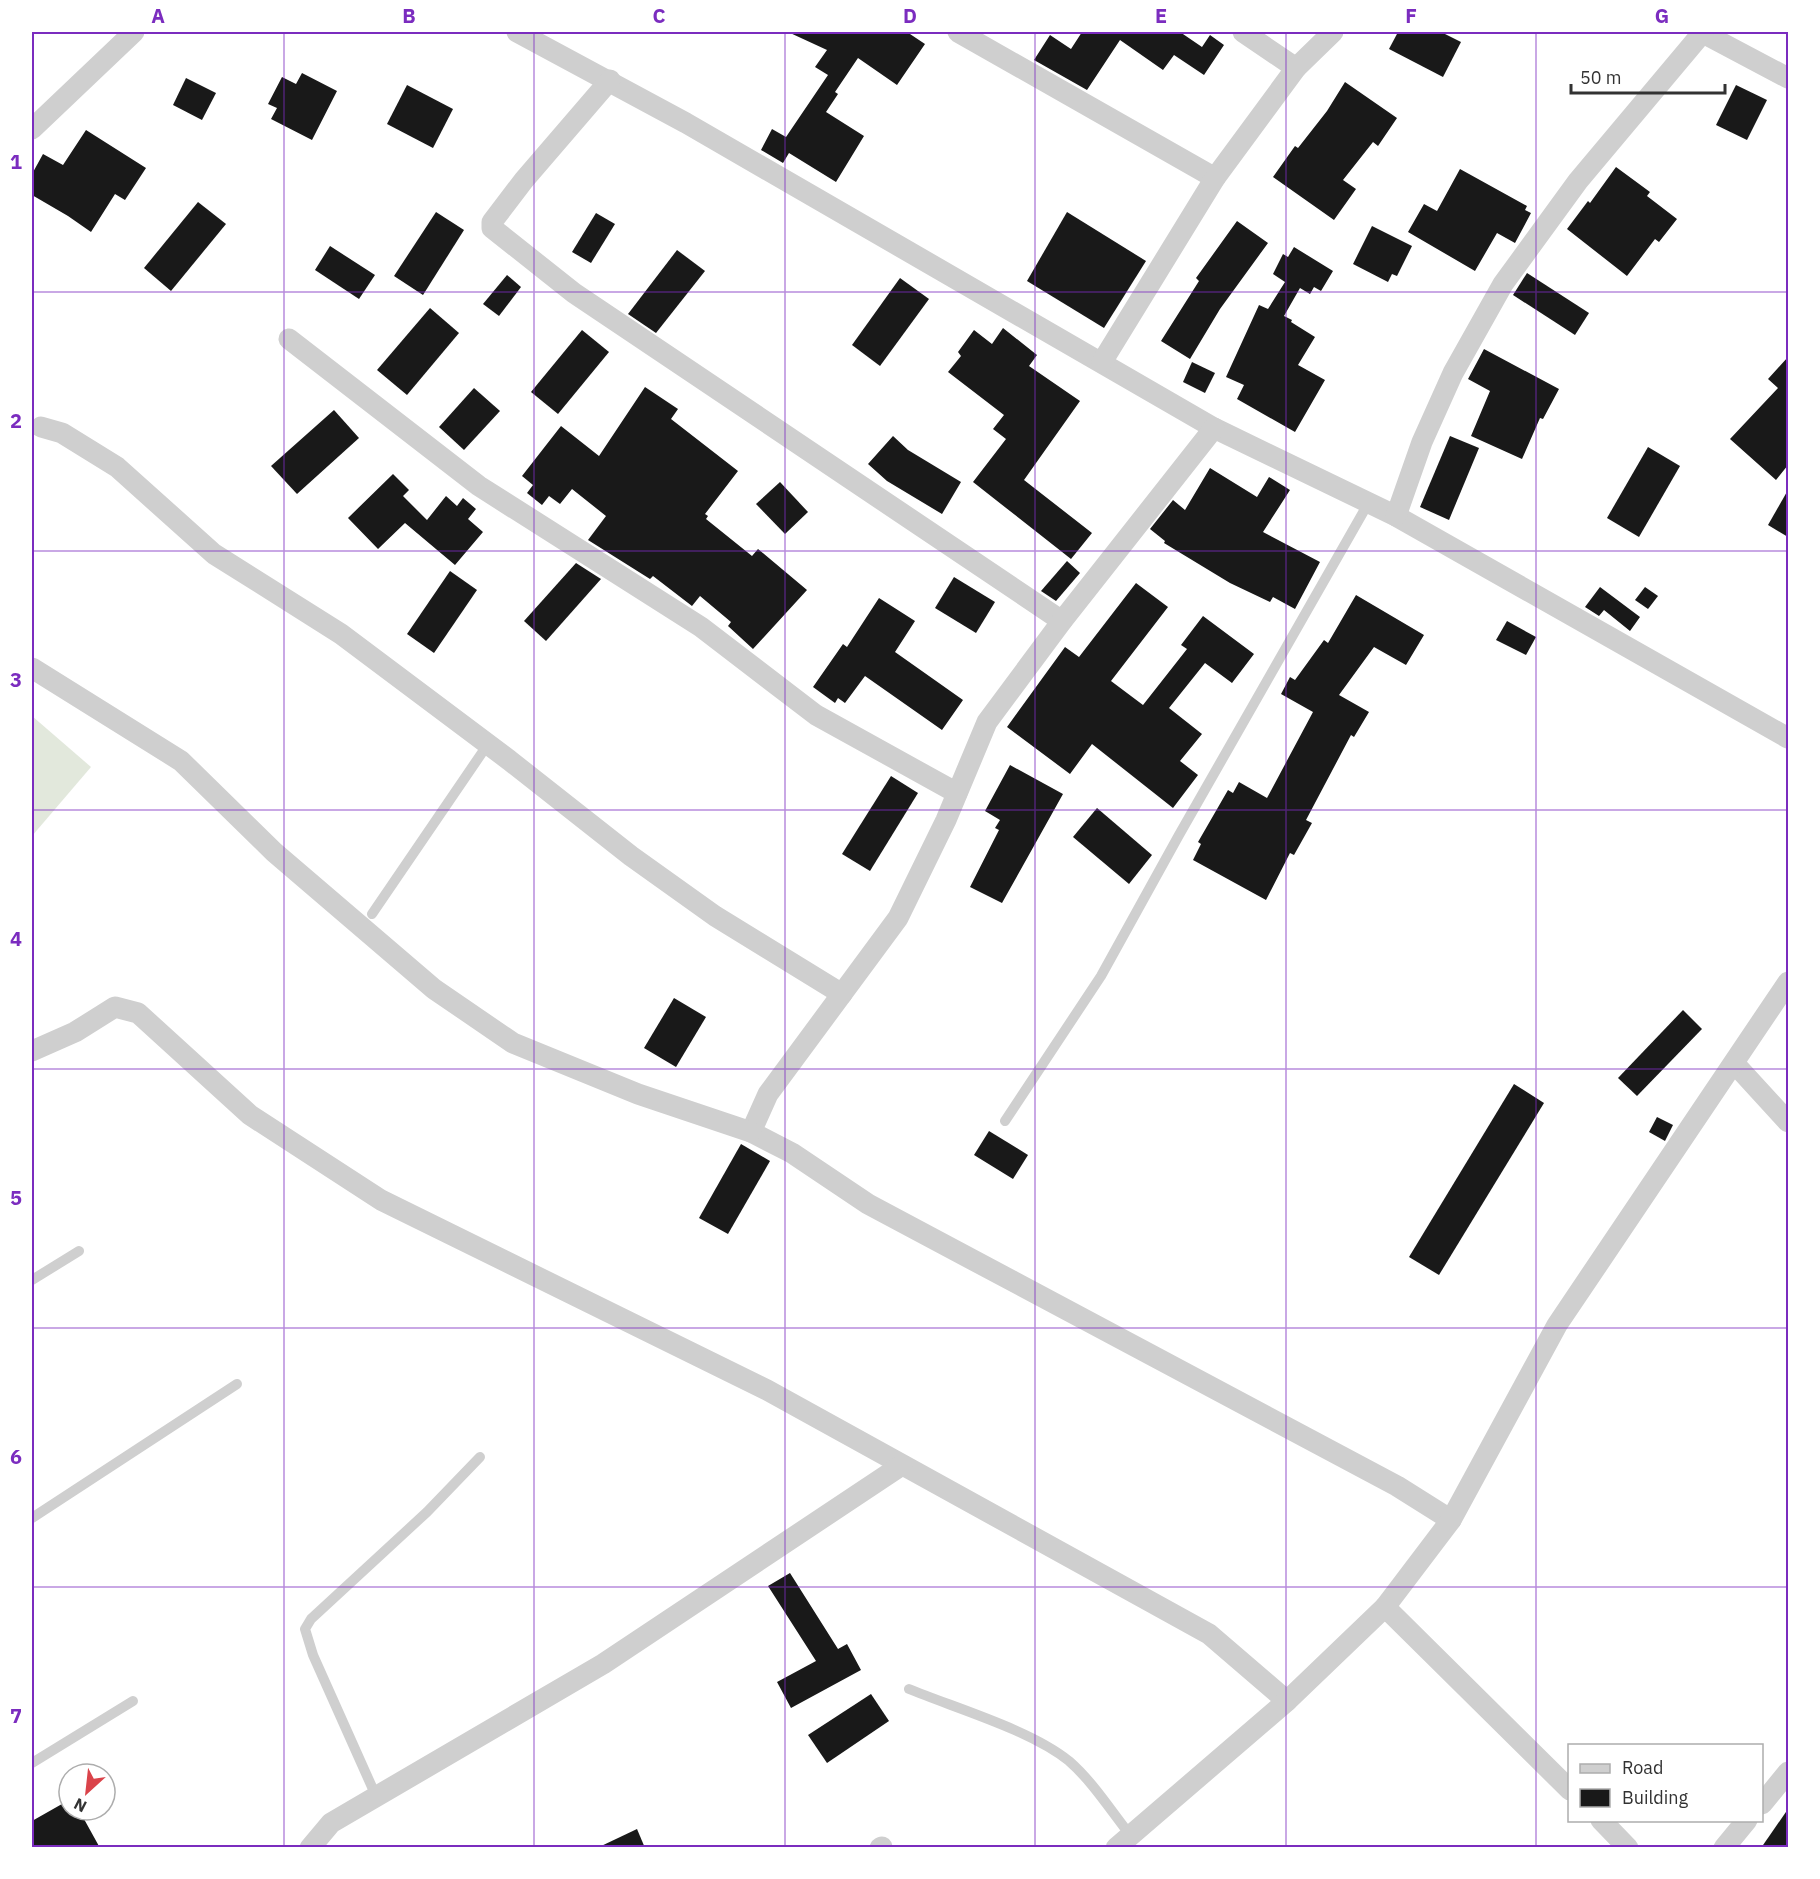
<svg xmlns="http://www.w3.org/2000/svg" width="1820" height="1879" font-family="'IBM Plex Sans',sans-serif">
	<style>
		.green { fill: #e2e8dc }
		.building { fill: #191919 }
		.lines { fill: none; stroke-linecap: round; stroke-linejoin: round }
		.lane { stroke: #cfcfcf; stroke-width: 10 }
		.street { stroke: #cfcfcf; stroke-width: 21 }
		.grid { fill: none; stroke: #7b2cbf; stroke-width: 1.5; stroke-opacity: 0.55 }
		.neatline { fill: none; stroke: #7b2cbf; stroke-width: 2 }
		.grid-label { font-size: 20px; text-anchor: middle; font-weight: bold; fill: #7b2cbf }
	</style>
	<rect width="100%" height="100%" fill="#fff"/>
	<path class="green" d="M32,716L91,767L32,836Z"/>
	<g class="building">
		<path d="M788,32H907L925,44L897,85L858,58L835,92L838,94L826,112L864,136L836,182L789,153L783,163L761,150L772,129L786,137L828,75L815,67L827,50Z"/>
		<path d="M1082,32H1180L1202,47L1210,35L1224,45L1204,75L1174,55L1163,70L1120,40L1087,90L1034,60L1050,35L1071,49Z"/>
		<path d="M1398,32H1441L1461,42L1443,77L1389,49Z"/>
		<path d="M302,73L337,91L312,140L271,119L277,108L268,104L282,77L296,84Z"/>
		<path d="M186,78L216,93L202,120L173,105Z"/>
		<path d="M1345,82L1397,118L1378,146L1373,142L1343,180L1356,189L1334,220L1273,177L1295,146L1298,148L1327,111Z"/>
		<path d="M407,85L453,109L433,148L387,124Z"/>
		<path d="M1736,85L1767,100L1747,140L1716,125Z"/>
		<path d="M86,130L146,168L125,200L115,194L91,232L68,216L32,195V174L43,154L63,165Z"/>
		<path d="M1616,167L1650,192L1647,196L1677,219L1659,242L1655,239L1627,276L1567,229L1588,201L1590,203Z"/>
		<path d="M1460,169L1527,206L1525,210L1531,213L1515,243L1497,233L1475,271L1408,232L1424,204L1437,211Z"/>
		<path d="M198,202L226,224L171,291L144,268Z"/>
		<path d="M436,212L464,230L423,295L394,276Z"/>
		<path d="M1067,212L1146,261L1104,328L1027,281Z"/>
		<path d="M596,213L615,224L591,263L572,252Z"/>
		<path d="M1237,221L1268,243L1220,309L1190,359L1161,341L1199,281L1196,278Z"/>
		<path d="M1372,226L1412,246L1397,276L1392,274L1388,282L1353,264Z"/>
		<path d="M330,246L375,275L359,299L315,270Z"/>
		<path d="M1294,247L1333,271L1321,291L1314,287L1310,294L1300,288L1284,316L1292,320L1291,322L1315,337L1298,365L1325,380L1295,432L1237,399L1244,385L1226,377L1259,305L1268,309L1285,282L1273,274L1283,254L1288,257Z"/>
		<path d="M677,250L705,271L656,333L628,314Z"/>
		<path d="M1527,273L1589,313L1575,335L1513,295Z"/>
		<path d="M507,275L521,287L499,316L483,304Z"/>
		<path d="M900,278L929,299L880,366L852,345Z"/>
		<path d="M430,308L459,333L407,395L377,370Z"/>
		<path d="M1003,328L1037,355L1029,366L1080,401L1024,480L1092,533L1071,559L973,482L1006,439L993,429L1004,415L948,372L961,356L958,352L974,330L992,344Z"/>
		<path d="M582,330L609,352L558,414L531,392Z"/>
		<path d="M1484,349L1559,389L1543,419L1540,418L1522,459L1471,436L1490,391L1468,379Z"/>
		<path d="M1788,357V465L1776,480L1730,439L1778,388L1768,379Z"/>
		<path d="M1192,362L1215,373L1205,393L1183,382Z"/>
		<path d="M645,387L678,409L671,419L738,471L705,514L708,516L706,519L752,556L758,549L807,590L753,649L728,626L731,622L700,596L692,606L653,576L650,579L588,540L606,516L572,489L560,504L549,496L542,505L527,493L533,485L522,476L561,426L599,456Z"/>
		<path d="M474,388L500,411L464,450L439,427Z"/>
		<path d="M334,410L359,438L297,494L271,466Z"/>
		<path d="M893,436L908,450L961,482L942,514L887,481L868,464Z"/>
		<path d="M1450,436L1479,448L1449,520L1420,507Z"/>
		<path d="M1648,447L1680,466L1639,537L1607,518Z"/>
		<path d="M1210,468L1257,497L1269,477L1290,490L1263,532L1320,562L1295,609L1273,597L1270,602L1230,583L1164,543L1165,541L1150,529L1173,500L1185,510Z"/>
		<path d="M393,474L409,490L403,496L427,520L446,496L457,506L463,498L476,509L468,519L483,532L455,565L405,523L378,549L348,518Z"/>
		<path d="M780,482L808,512L785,534L756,504Z"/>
		<path d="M1788,490V537L1768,525Z"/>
		<path d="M1067,561L1080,573L1056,601L1041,591Z"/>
		<path d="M576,563L601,579L546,641L524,621Z"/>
		<path d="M450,571L477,590L434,653L407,634Z"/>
		<path d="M954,577L995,602L976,633L935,608Z"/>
		<path d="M1136,583L1168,607L1111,681L1143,705L1187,649L1181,645L1203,616L1254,654L1232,683L1205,663L1169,708L1202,734L1180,761L1198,775L1173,808L1092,744L1070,774L1007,727L1065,647L1079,657Z"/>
		<path d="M1600,587L1640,617L1630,631L1604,610L1599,616L1585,607Z"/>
		<path d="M1645,587L1658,596L1648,609L1635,600Z"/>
		<path d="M1356,595L1424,635L1406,665L1374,647L1339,695L1369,712L1354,737L1351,735L1306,820L1312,823L1294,855L1290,853L1266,900L1193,860L1201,844L1198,842L1228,790L1233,793L1239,782L1267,798L1313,712L1281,694L1290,677L1295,680L1324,640L1328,643Z"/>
		<path d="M879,598L915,621L895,652L963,700L942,730L865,676L845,703L838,698L835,703L813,687L843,644L847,647Z"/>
		<path d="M1507,621L1536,637L1526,655L1496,640Z"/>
		<path d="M1010,765L1063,794L1002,903L970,887L999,830L995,828L1000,820L985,811Z"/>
		<path d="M891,776L918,793L870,871L842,854Z"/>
		<path d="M1097,808L1152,855L1129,884L1073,837Z"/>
		<path d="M674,998L706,1017L676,1067L644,1048Z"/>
		<path d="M1683,1010L1702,1029L1637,1096L1618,1078Z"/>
		<path d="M1514,1084L1544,1103L1439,1275L1409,1257Z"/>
		<path d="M1657,1117L1673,1125L1665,1141L1649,1132Z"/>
		<path d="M989,1131L1028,1155L1013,1179L974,1155Z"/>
		<path d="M741,1144L770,1161L728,1234L699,1218Z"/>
		<path d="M790,1573L838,1649L847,1644L861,1670L791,1708L777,1682L816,1661L768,1586Z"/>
		<path d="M871,1694L889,1721L827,1763L808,1735Z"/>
		<path d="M69,1800V1810H79L100,1848H32V1821Z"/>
		<path d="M1788,1809V1848H1761Z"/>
		<path d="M637,1829L645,1848H597Z"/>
	</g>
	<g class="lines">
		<g class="lane">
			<path d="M372,914L488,744"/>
			<path d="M1005,1121L1101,976L1179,835L1369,502"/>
			<path d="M32,1280L79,1251"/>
			<path d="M32,1518L237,1384"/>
			<path d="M909,1689C955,1708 1031,1730 1069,1761C1093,1782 1111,1811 1131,1836"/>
			<path d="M32,1763L133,1701"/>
			<path d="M376,1796L313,1655L305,1629L311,1619L427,1512L480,1457"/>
		</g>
		<g class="street">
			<path d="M517,32L686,123L1214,428L1396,516L1788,738"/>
			<path d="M958,32L1215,178"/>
			<path d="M1243,32L1296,68"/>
			<path d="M1701,32L1788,78"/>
			<path d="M610,80L524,180L492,222V228L574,293L1062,621"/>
			<path d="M32,129L134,32"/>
			<path d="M289,339L479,486L701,627L816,715L957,793"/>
			<path d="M1102,362L1215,178L1296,68L1333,32"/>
			<path d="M41,427L62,433L117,467L214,554L341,634L509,760L631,856L715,916L842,994"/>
			<path d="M1214,428L1062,621L987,722L946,820L898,918L768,1094L751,1132L792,1153L868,1204L1397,1486L1451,1520"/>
			<path d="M1396,516L1422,442L1453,373L1503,284L1578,181L1703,32"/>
			<path d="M32,668L181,761L274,852L434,989L513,1043L638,1094L751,1132"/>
			<path d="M32,1051L75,1032L115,1007L138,1013L250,1115L381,1200L767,1390L1209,1634L1287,1701"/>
			<path d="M1734,1063L1788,1122"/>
			<path d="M1385,1607L1570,1790"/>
			<path d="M1762,1804L1788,1772"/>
			<path d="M1601,1820L1628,1848"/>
			<path d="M310,1848L331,1823L603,1664L902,1465"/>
			<path d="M880,1848L882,1847"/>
			<path d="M1116,1848L1287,1701L1385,1607L1451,1520L1557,1325L1788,982"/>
			<path d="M1724,1848L1747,1820"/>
		</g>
	</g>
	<path class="grid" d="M284,32V1848M534,32V1848M785,32V1848M1035,32V1848M1286,32V1848M1536,32V1848M32,292H1788M32,551H1788M32,810H1788M32,1069H1788M32,1328H1788M32,1587H1788"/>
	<rect width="1820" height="1879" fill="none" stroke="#ffffff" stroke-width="66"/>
	<rect x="1568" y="1744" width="195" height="78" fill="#ffffff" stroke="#adadad" stroke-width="1.5"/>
	<rect x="1580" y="1764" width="30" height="9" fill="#cfcfcf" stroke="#adadad" stroke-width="1.5"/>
	<text x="1622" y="1774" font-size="18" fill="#323232">Road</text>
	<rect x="1580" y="1789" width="30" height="18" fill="#191919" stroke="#adadad" stroke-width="1.5"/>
	<text x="1622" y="1804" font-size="18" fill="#323232">Building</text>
	<g transform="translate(87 1792) rotate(207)"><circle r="28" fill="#ffffff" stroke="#adadad" stroke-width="1.5"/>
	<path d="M0-4.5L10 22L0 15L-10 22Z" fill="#da434a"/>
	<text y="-9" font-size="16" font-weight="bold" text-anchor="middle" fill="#323232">N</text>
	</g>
	<path d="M1571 84v9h154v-9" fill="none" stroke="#323232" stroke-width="3"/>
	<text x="1580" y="84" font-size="18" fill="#323232" stroke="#ffffff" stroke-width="4.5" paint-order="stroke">50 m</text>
	<rect x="33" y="33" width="1754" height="1813" class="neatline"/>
	<g class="grid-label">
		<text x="158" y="23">A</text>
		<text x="409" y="23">B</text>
		<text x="659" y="23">C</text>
		<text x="910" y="23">D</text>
		<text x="1161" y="23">E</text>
		<text x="1411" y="23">F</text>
		<text x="1662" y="23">G</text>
		<text x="16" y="169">1</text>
		<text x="16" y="428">2</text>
		<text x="16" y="687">3</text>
		<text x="16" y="946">4</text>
		<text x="16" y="1205">5</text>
		<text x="16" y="1464">6</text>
		<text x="16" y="1723">7</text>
	</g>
</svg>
